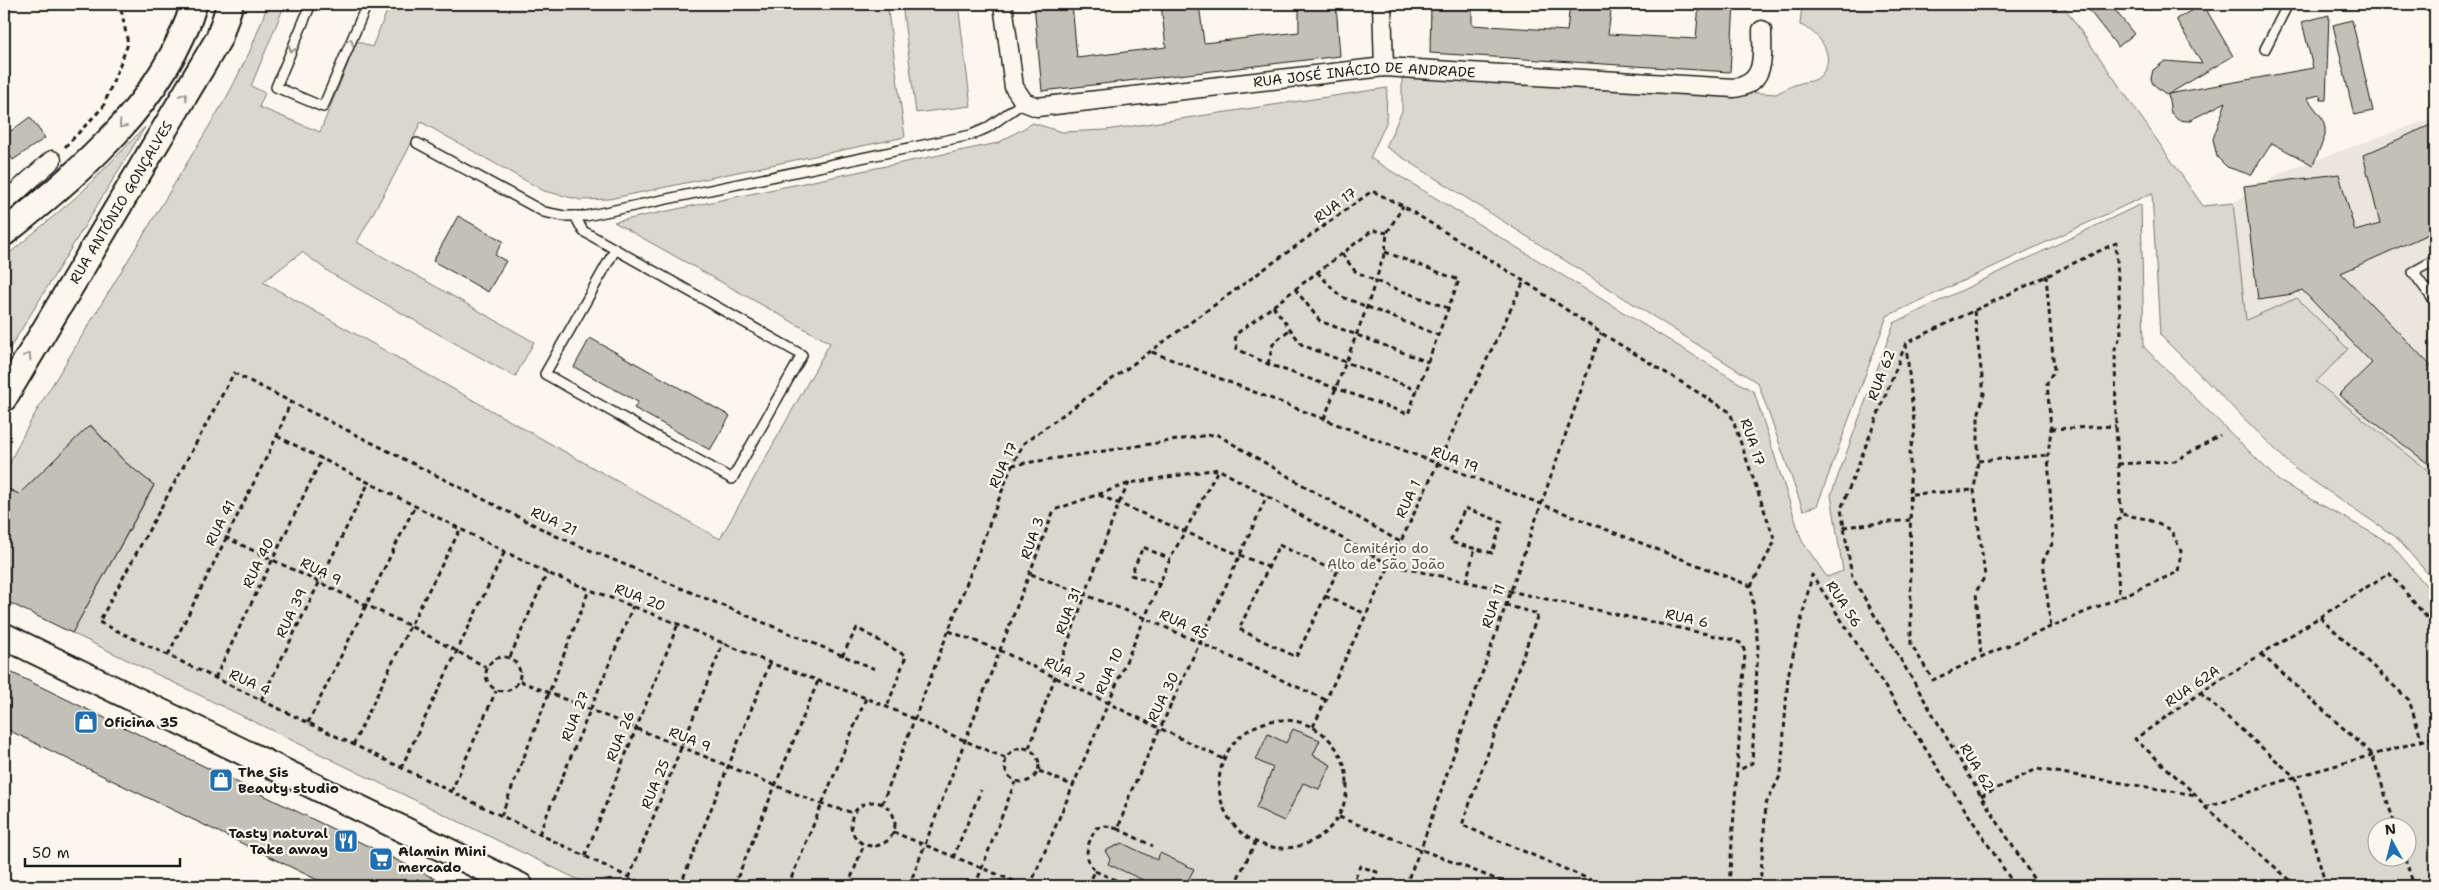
<svg xmlns="http://www.w3.org/2000/svg" width="2439" height="890" font-family="'Shantell Sans',sans-serif">
	<style>
		.built { fill: #eae6dc }
		.green { fill: #dad7ce; stroke: #7b7a75; fill-rule: evenodd }
		.building { fill: #c3c0b8; stroke: #1c1c1c }
		.lines { fill: none; stroke-linecap: round; stroke-linejoin: round }
		.lane-casing { stroke: #1c1c1c; stroke-width: 12 }
		.street-casing { stroke: #1c1c1c; stroke-width: 21 }
		.secondary-casing { stroke: #1c1c1c; stroke-width: 29 }
		.path { stroke: #1c1c1c; stroke-width: 3; stroke-dasharray: 5 4; stroke-linecap: butt }
		.lane { stroke: #fbf7ec; stroke-width: 9 }
		.street { stroke: #fbf7ec; stroke-width: 18 }
		.secondary { stroke: #fbf7ec; stroke-width: 25 }
		.oneway { stroke: #97948e }
		.labels { text-anchor: middle; stroke-width: 4.5; stroke-linejoin: round; paint-order: stroke }
		.street-label { font-size: 14px; fill: #1c1c1c; stroke: #fbf7ec }
		.park-label { font-size: 14px; fill: #555451; stroke: #fbf7ec }
		.poi-label { font-size: 14px; font-weight: bold; fill: #1c1c1c; stroke: #fbf7ec; text-anchor: start }
	</style>
	<rect width="100%" height="100%" fill="#fbf7ec"/>
	<filter id="ink" filterUnits="userSpaceOnUse"><feTurbulence type="fractalNoise" baseFrequency=".02" numOctaves="2"/><feDisplacementMap in="SourceGraphic" scale="10" xChannelSelector="R" yChannelSelector="G"/><feConvolveMatrix kernelMatrix="1 2 1 2 8 2 1 2 1" color-interpolation-filters="sRGB"/></filter>
	<g filter="url(#ink)">
		<path class="built" d="M2435,117V476L2316,382L2246,321L2233,203L2280,173Z"/>
		<g class="green">
			<path d="M268,4H285L251,86L265,93L259,107L320,132L357,41L372,47L390,4H887L905,137L609,199L581,200L544,191L421,122L406,154L357,242L534,342L515,377L332,274L302,252L263,282L720,539L830,343L614,222L998,143L1033,123L1062,132L1106,130L1387,88L1386,123L1370,158L1754,392L1802,541L1827,577L1843,571L1831,495L1894,323L2141,204L2144,347L2279,481L2390,543L2435,596V886H591L72,633L154,486L125,462L91,425L19,494L4,487C4,459 52,386 68,359C122,270 176,182 229,93L251,49ZM2376,828H2406V858H2376Z"/>
			<path d="M902,4H958L971,106L916,113Z"/>
			<path d="M1802,4H2062L2203,206L2233,203L2246,320L2297,298L2348,349L2316,382L2435,476V582L2396,537L2295,469L2160,335L2152,193L1887,316L1817,506L1803,510L1758,383L1386,147L1402,111V76L1539,79L1776,94C1784,90 1792,85 1801,83C1807,81 1814,82 1819,77C1839,59 1820,32 1800,25Z"/>
			<path d="M145,127L4,358V258L81,193Z"/>
		</g>
		<g class="building">
			<path d="M1034,4H1072L1077,58L1166,47L1161,4H1199L1204,43L1299,32V4H1336L1340,56L1042,91Z"/>
			<path d="M1431,4H1472V25L1567,31L1570,4H1612L1608,34L1696,39L1699,4H1734L1730,72L1430,53Z"/>
			<path d="M2084,4H2110L2134,34L2118,47Z"/>
			<path d="M2203,4L2233,56L2167,95L2153,84L2151,79L2153,70L2165,61L2202,64L2176,19Z"/>
			<path d="M2329,15L2326,100H2321L2320,95L2307,98L2323,119L2325,128V136L2313,165L2272,143L2251,175L2227,167L2217,157L2213,139L2226,102L2188,121L2178,120L2171,113L2168,94L2313,68L2302,22Z"/>
			<path d="M2352,20L2373,111L2354,115L2333,25Z"/>
			<path d="M30,117L45,138L13,160L4,147V136Z"/>
			<path d="M2435,123V231L2341,273L2435,370V469L2339,395L2372,363L2302,290L2293,294L2258,299L2244,186L2307,178L2306,180L2314,177L2339,174L2355,231L2380,224L2363,155Z"/>
			<path d="M458,216L503,241L495,255L506,261L488,292L433,261Z"/>
			<path d="M590,338L730,416L710,450L634,408L638,402L574,367Z"/>
			<path d="M90,425L125,462L154,485L72,633L4,600V487L19,494Z"/>
			<path d="M4,669L29,681L450,886H330L4,728Z"/>
			<path d="M1293,729L1320,740L1313,755L1331,765L1319,789L1303,783L1284,821L1256,808L1273,768L1256,760L1268,734L1286,743Z"/>
			<path d="M1122,843L1157,860L1160,853L1194,869L1185,886H1156L1108,864L1110,859L1105,851Z"/>
		</g>
		<g class="lines">
			<g class="lane-casing">
				<g id="lane">
					<path d="M311,4L276,87L323,107L367,4"/>
					<path d="M2265,49L2288,4"/>
					<path d="M417,143L544,212L564,216H586L971,135L987,128L1024,102"/>
					<path d="M575,216L583,231L802,355L732,479L545,374L615,250"/>
					<path d="M2435,260L2413,272L2435,302"/>
				</g>
			</g>
			<g class="street-casing">
				<g id="street">
					<path id="s1" d="M1003,4L1014,87L1024,102L1037,107L1384,67L1734,88C1767,84 1762,55 1762,30"/>
					<path d="M1382,4L1384,67"/>
					<path d="M4,203L52,160"/>
				</g>
			</g>
			<g class="secondary-casing">
				<g id="secondary">
					<path d="M4,233C80,173 165,100 194,4"/>
					<path id="s2" d="M4,398L219,38L230,4"/>
					<path d="M4,636L520,886"/>
				</g>
			</g>
			<g class="path">
				<path d="M65,147L103,107L128,44L122,13L116,4"/>
				<path d="M1385,252L1459,280L1408,414L1268,364L1237,349L1235,335L1373,230L1387,233"/>
				<path d="M1342,254L1355,271L1375,281L1448,308"/>
				<path d="M1317,272L1340,296L1438,335"/>
				<path d="M2046,275L2054,370L2047,383L2051,429L2048,455L2053,542L2043,561L2051,628"/>
				<path d="M1295,289L1320,321L1428,362"/>
				<path d="M1273,306L1302,345L1417,390"/>
				<path d="M1974,311L1984,394L1978,416V461L1974,490L1985,576L1976,592L1981,657"/>
				<path d="M1906,344L1915,432L1910,450L1911,644L1933,680L1981,657L2178,572L2181,551L2171,530L2147,519L2121,514"/>
				<path d="M1152,352L1751,586"/>
				<path d="M1268,364L1273,344L1290,329"/>
				<path d="M1324,419L1367,307L1385,252L1387,233L1403,206"/>
				<path d="M2051,429L2116,426"/>
				<path d="M277,436L547,573L678,624L770,663L866,698L1005,758"/>
				<path d="M1978,461L2048,455"/>
				<path d="M2118,464L2175,461L2220,435"/>
				<path d="M1012,465L1216,434L1400,542"/>
				<path d="M1912,494L1974,490"/>
				<path d="M1099,495L1268,567"/>
				<path d="M1465,508L1502,522L1492,553L1450,542Z"/>
				<path d="M1843,527L1910,520"/>
				<path d="M225,537L410,626L486,667"/>
				<path d="M1279,545L1337,572L1296,657L1239,629Z"/>
				<path d="M1031,574L1145,618L1326,700"/>
				<path d="M1466,582L1475,548"/>
				<path d="M1161,585L1131,575L1143,547L1170,559"/>
				<path d="M1325,596L1366,614"/>
				<path d="M1505,605L1538,614L1462,825L1605,886"/>
				<path d="M2320,617L2409,700L2422,741"/>
				<path d="M949,631L1001,651L1223,759"/>
				<path d="M2261,654L2372,754L2396,828"/>
				<path d="M168,655L277,436L291,401"/>
				<path d="M842,656L857,628L906,656L887,707"/>
				<circle cx="503" cy="674" r="17"/>
				<path d="M510,657L547,573"/>
				<path d="M215,678L322,458"/>
				<path d="M520,681L821,804L854,813"/>
				<path d="M2200,693L2295,777L2326,886"/>
				<path d="M261,700L369,482"/>
				<circle cx="1283" cy="784" r="64"/>
				<path d="M308,723L415,506"/>
				<path d="M1313,727L1524,281"/>
				<path d="M353,745L410,626L461,528"/>
				<circle cx="1022" cy="765" r="17"/>
				<path d="M1029,748L1119,503L1129,483"/>
				<path d="M401,768L505,551"/>
				<path d="M1039,771L1074,786"/>
				<path d="M451,792L496,691"/>
				<path d="M1981,796L2037,769L2196,795"/>
				<circle cx="873" cy="824" r="22"/>
				<path d="M882,804L1012,465L1024,443L1372,191L1403,206L1524,281L1601,333L1730,412L1775,541L1751,586L1758,647L1752,763L1738,771"/>
				<path d="M2205,807L2295,777L2435,737"/>
				<path d="M501,816L589,590"/>
				<path d="M1339,817L1513,886"/>
				<path d="M1118,829L1153,846"/>
				<path d="M893,832L1026,886"/>
				<path d="M539,834L633,606"/>
				<path d="M585,856L678,624"/>
				<path d="M953,858L981,790"/>
				<path d="M2405,858L2414,886"/>
				<path d="M1095,871L1127,885"/>
				<path d="M629,878L723,643"/>
				<path d="M647,886L99,622L234,373L556,536L875,669"/>
				<path d="M680,886L770,663"/>
				<path d="M734,886L818,681"/>
				<path d="M788,886L866,698"/>
				<path d="M848,886L864,844"/>
				<path d="M909,886L1054,510L1130,483L1218,469L1390,565L1734,640L1742,644L1745,653L1729,886"/>
				<path d="M975,886L1015,782"/>
				<path d="M1030,886L1170,559L1218,470"/>
				<path d="M1088,886L1095,871C1082,856 1087,845 1096,828L1106,826L1118,829L1130,794L1267,496"/>
				<path d="M1234,886L1255,843"/>
				<path d="M1352,886L1360,866L1377,872L1371,886"/>
				<path d="M1405,886L1421,848L1601,333"/>
				<path d="M1760,886L1766,804L1781,774L1788,676L1812,575L2015,886"/>
				<path d="M2038,886L1981,796L1852,577L1841,509L1906,343L2116,243L2121,334L2115,349L2116,426L2121,514L2116,525L2119,598"/>
				<path d="M2297,886L2205,807L2196,795L2135,739L2200,693L2389,573L2435,627"/>
			</g>
			<use href="#lane" class="lane"/>
			<use href="#street" class="street"/>
			<use href="#secondary" class="secondary"/>
		</g>
		<defs><path id="oneway-chevron" d="M-2-3.5L2.5 0L-2 3.5" fill="none" stroke-width="1.6" stroke-linecap="round" stroke-linejoin="round" transform="scale(1.25)"/></defs>
		<g class="oneway">
			<use href="#oneway-chevron" transform="translate(350 42) rotate(-67)"/>
			<use href="#oneway-chevron" transform="translate(292 49) rotate(113)"/>
			<use href="#oneway-chevron" transform="translate(184 96) rotate(-59)"/>
			<use href="#oneway-chevron" transform="translate(122 125) rotate(130)"/>
			<use href="#oneway-chevron" transform="translate(28 356) rotate(-59)"/>
		</g>
	</g>
	<defs>
		<g id="shop-square" transform="scale(1.25)"><rect x="-9" y="-9" width="18" height="18" rx="4" fill="#1f6fb2" stroke="#fbf7ec"/><path d="M-5-2.5h2.3a2.7 3.5 0 0 1 5.4 0H5L5.5 6h-11ZM-1.5-2.5h3a1.5 2.3 0 0 0-3 0Z" fill="#fff"/></g>
		<g id="restaurant-square" transform="scale(1.25)"><rect x="-9" y="-9" width="18" height="18" rx="4" fill="#1f6fb2" stroke="#fbf7ec"/><path d="M-5-6h1v4h1v-4h1v4h1v-4h1v5L-1.5 .5V6h-2V.5L-5-1ZM5-6V6H3V1.5H1.5Q1.5-4 5-6Z" fill="#fff"/></g>
		<g id="supermarket-square" transform="scale(1.25)"><rect x="-9" y="-9" width="18" height="18" rx="4" fill="#1f6fb2" stroke="#fbf7ec"/><path d="M-6-5.5h2.5l.6 2H6L4.5 2H-2.5L-4.4-4H-6ZM-1.5 3.2a1.3 1.3 0 1 0 .1 0ZM3 3.2a1.3 1.3 0 1 0 .1 0Z" fill="#fff"/></g>
	</defs>
	<g fill-rule="evenodd">
		<use href="#shop-square" x="86" y="722"/>
		<use href="#shop-square" x="221" y="780"/>
		<use href="#restaurant-square" x="346" y="841"/>
		<use href="#supermarket-square" x="381" y="859"/>
	</g>
	<g class="labels">
		<g class="street-label">
			<text dy="5" stroke="none"><textPath href="#s1" startOffset="445">RUA JOSÉ INÁCIO DE ANDRADE</textPath></text>
			<text dy="5" stroke="none"><textPath href="#s2" startOffset="228">RUA ANTÓNIO GONÇALVES</textPath></text>
			<text transform="translate(1335 205) rotate(-36)" y="5">RUA 17</text>
			<text transform="translate(1881 375) rotate(-69)" y="5">RUA 62</text>
			<text transform="translate(1753 442) rotate(71)" y="5">RUA 17</text>
			<text transform="translate(1455 459) rotate(21)" y="5">RUA 19</text>
			<text transform="translate(1003 465) rotate(-65)" y="5">RUA 17</text>
			<text transform="translate(1408 499) rotate(-65)" y="5">RUA 1</text>
			<text transform="translate(554 521) rotate(25)" y="5">RUA 21</text>
			<text transform="translate(220 523) rotate(-63)" y="5">RUA 41</text>
			<text transform="translate(1032 538) rotate(-70)" y="5">RUA 3</text>
			<text transform="translate(258 563) rotate(-64)" y="5">RUA 40</text>
			<text transform="translate(321 571) rotate(27)" y="5">RUA 9</text>
			<text transform="translate(640 597) rotate(21)" y="5">RUA 20</text>
			<text transform="translate(1844 604) rotate(57)" y="5">RUA 56</text>
			<text transform="translate(1493 606) rotate(-71)" y="5">RUA 11</text>
			<text transform="translate(1068 611) rotate(-69)" y="5">RUA 31</text>
			<text transform="translate(291 613) rotate(-64)" y="5">RUA 39</text>
			<text transform="translate(1687 618) rotate(13)" y="5">RUA 6</text>
			<text transform="translate(1184 624) rotate(25)" y="5">RUA 45</text>
			<text transform="translate(1065 670) rotate(26)" y="5">RUA 2</text>
			<text transform="translate(1109 671) rotate(-66)" y="5">RUA 10</text>
			<text transform="translate(250 682) rotate(25)" y="5">RUA 4</text>
			<text transform="translate(2192 686) rotate(-34)" y="5">RUA 62A</text>
			<text transform="translate(1163 697) rotate(-64)" y="5">RUA 30</text>
			<text transform="translate(575 716) rotate(-68)" y="5">RUA 27</text>
			<text transform="translate(620 736) rotate(-68)" y="5">RUA 26</text>
			<text transform="translate(690 739) rotate(22)" y="5">RUA 9</text>
			<text transform="translate(1977 767) rotate(59)" y="5">RUA 62</text>
			<text transform="translate(655 784) rotate(-67)" y="5">RUA 25</text>
		</g>
		<g class="park-label">
			<text x="1386" y="553">Cemitério do<tspan x="1386" dy="16">Alto de São João</tspan></text>
		</g>
		<g class="poi-label">
			<text x="104" y="727">Oficina 35</text>
			<text x="238" y="777">The Sis<tspan x="238" dy="16">Beauty studio</tspan></text>
			<text x="328" y="838" text-anchor="end">Tasty natural<tspan x="328" dy="16">Take away</tspan></text>
			<text x="398" y="856">Alamin Mini<tspan x="398" dy="16">mercado</tspan></text>
		</g>
	</g>
	<rect width="2439" height="890" fill="none" stroke="#fbf7ec" stroke-width="20"/>
	<rect x="10" y="10" width="2419" height="870" fill="none" stroke="#1c1c1c" stroke-width="2" filter="url(#ink)"/>
	<g transform="translate(2392 842) rotate(353)"><circle r="24" fill="#fbf7ec" stroke="#a29f99"/>
	<path d="M0-4L9 19L0 12L-9 19Z" fill="#1f6fb2"/>
	<text y="-8" font-size="14" font-weight="bold" text-anchor="middle" fill="#1c1c1c">N</text>
	</g>
	<path d="M25 858v8h155v-8" fill="none" stroke="#1c1c1c" stroke-width="2.5"/>
	<text x="32" y="858" font-size="15" fill="#1c1c1c" stroke="#fbf7ec" stroke-width="4" paint-order="stroke">50 m</text>
</svg>
